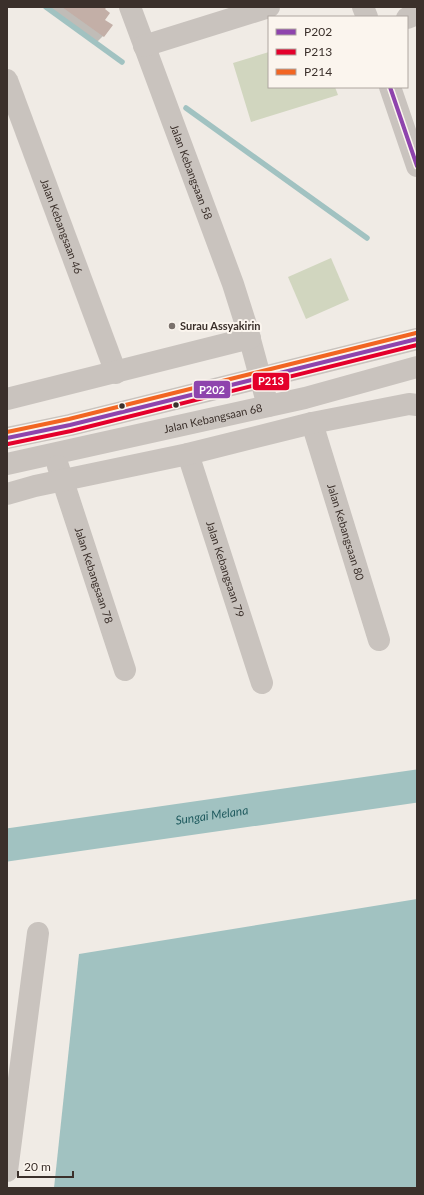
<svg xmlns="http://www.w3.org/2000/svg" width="424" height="1195" font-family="Lato,sans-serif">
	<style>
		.green { fill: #d1d6bf }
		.water { fill: #a1c2c1 }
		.shadow { fill: #0003 }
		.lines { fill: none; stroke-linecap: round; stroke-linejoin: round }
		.stream { stroke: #a1c2c1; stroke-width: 5.5 }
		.river { stroke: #a1c2c1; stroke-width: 33 }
		.building { fill: #c3afa7 }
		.minor { stroke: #c9c3be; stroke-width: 22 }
		.bus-1-casing { stroke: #fbf5ee; stroke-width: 7 }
		.bus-2-casing { stroke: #fbf5ee; stroke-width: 7 }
		.bus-3-casing { stroke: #fbf5ee; stroke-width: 7 }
		.bus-1 { stroke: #8e44ad; stroke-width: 4 }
		.bus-2 { stroke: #e4002b; stroke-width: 4 }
		.bus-3 { stroke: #f26522; stroke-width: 4 }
		.poi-dot { fill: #7a716c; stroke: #fbf5ee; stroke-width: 1.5 }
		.bus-dot { fill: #3b302b; stroke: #fbf5ee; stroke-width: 1.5 }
		.labels { text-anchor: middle; stroke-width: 4; stroke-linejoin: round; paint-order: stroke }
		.street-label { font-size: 11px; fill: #3b302b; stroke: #fbf5ee }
		.poi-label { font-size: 11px; font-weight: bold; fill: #3b302b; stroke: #fbf5ee; text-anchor: start }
		.water-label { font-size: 12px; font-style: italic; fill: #1f5a5e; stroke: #fbf5ee }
		.line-badge { stroke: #fbf5ee; stroke-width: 1.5 }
		.badge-label { font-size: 11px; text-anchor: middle; font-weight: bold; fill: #fff }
	</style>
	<rect width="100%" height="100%" fill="#f0ebe5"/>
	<g class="green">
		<path d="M269,52V87H335L338,95L251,122L233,63Z"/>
		<path d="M331,258L349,300L306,319L288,277Z"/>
	</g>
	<path class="water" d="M417,899V1188H54L79,954Z"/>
	<path class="shadow" d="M44,7H105L104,9L103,36L95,44Z"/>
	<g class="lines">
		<g class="stream">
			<path d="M46,7L122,62"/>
			<path d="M186,108L367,238"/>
		</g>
		<path class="river" id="s1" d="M7,845L417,786"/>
	</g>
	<path class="building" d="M62,7H107L105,9L110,13L105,20L113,25L104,37Z"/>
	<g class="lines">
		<g class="minor">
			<path id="s2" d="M130,7L233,284L246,325L268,406"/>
			<path d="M363,7L367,17"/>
			<path d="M407,18L417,14"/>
			<path d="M144,46L269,7"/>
			<path id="s3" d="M7,80L116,373"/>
			<path d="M390,87L417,166"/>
			<path d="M7,399L250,338"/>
			<path id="s4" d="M312,423L379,640"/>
			<path d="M7,438L70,425L417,339"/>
			<path id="s5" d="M188,454L262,683"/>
			<path id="s6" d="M7,464L305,398L417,367"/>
			<path id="s7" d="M58,466L125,670"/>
			<path d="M7,494L35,486L188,454L312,423L409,404L417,405"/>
			<path d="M7,1171L38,933"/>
		</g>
		<g class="bus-1-casing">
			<g id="bus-1">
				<path d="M390,87L417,166"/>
				<path d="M7,438L70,425L417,339"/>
			</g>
		</g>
		<g class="bus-2-casing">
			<path id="bus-2" d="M8,444L71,431L417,345"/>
		</g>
		<g class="bus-3-casing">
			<path id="bus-3" d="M7,432L69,419L416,333"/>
		</g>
		<use href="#bus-1" class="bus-1"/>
		<use href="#bus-2" class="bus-2"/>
		<use href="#bus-3" class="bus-3"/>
	</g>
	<circle class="poi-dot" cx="172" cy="326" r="4"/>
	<g class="bus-dot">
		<circle cx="176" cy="405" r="3.5"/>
		<circle cx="122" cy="406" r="3.5"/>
	</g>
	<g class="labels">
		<g class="street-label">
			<text dy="4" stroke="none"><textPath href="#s2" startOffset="176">Jalan Kebangsaan 58</textPath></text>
			<text dy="4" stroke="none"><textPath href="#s3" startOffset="156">Jalan Kebangsaan 46</textPath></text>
			<text dy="4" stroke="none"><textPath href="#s6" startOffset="211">Jalan Kebangsaan 68</textPath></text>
			<text dy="4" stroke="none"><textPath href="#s4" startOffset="114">Jalan Kebangsaan 80</textPath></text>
			<text dy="4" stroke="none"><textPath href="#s5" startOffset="121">Jalan Kebangsaan 79</textPath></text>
			<text dy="4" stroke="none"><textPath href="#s7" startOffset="115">Jalan Kebangsaan 78</textPath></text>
		</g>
		<g class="poi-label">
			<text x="180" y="330">Surau Assyakirin</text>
		</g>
		<g class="water-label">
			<text dy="4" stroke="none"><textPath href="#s1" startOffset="207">Sungai Melana</textPath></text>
		</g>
	</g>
	<g class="line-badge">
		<rect x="252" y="372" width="38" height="19" rx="4" fill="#e4002b"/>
		<rect x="193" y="380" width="38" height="19" rx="4" fill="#8e44ad"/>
	</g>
	<g class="badge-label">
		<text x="271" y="385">P213</text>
		<text x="212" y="394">P202</text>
	</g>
	<rect width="424" height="1195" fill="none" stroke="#3b302b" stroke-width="16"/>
	<rect x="268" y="16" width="140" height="72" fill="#fbf5ee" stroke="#aea6a0"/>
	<rect x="276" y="29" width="20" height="6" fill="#8e44ad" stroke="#aea6a0"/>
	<text x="304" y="36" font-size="12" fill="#3b302b">P202</text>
	<rect x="276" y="49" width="20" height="6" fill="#e4002b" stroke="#aea6a0"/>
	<text x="304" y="56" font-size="12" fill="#3b302b">P213</text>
	<rect x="276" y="69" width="20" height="6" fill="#f26522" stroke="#aea6a0"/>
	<text x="304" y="76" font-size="12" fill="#3b302b">P214</text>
	<path d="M18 1171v6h55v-6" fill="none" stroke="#3b302b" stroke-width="2"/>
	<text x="24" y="1171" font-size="12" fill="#3b302b" stroke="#fbf5ee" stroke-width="3" paint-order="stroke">20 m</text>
</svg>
